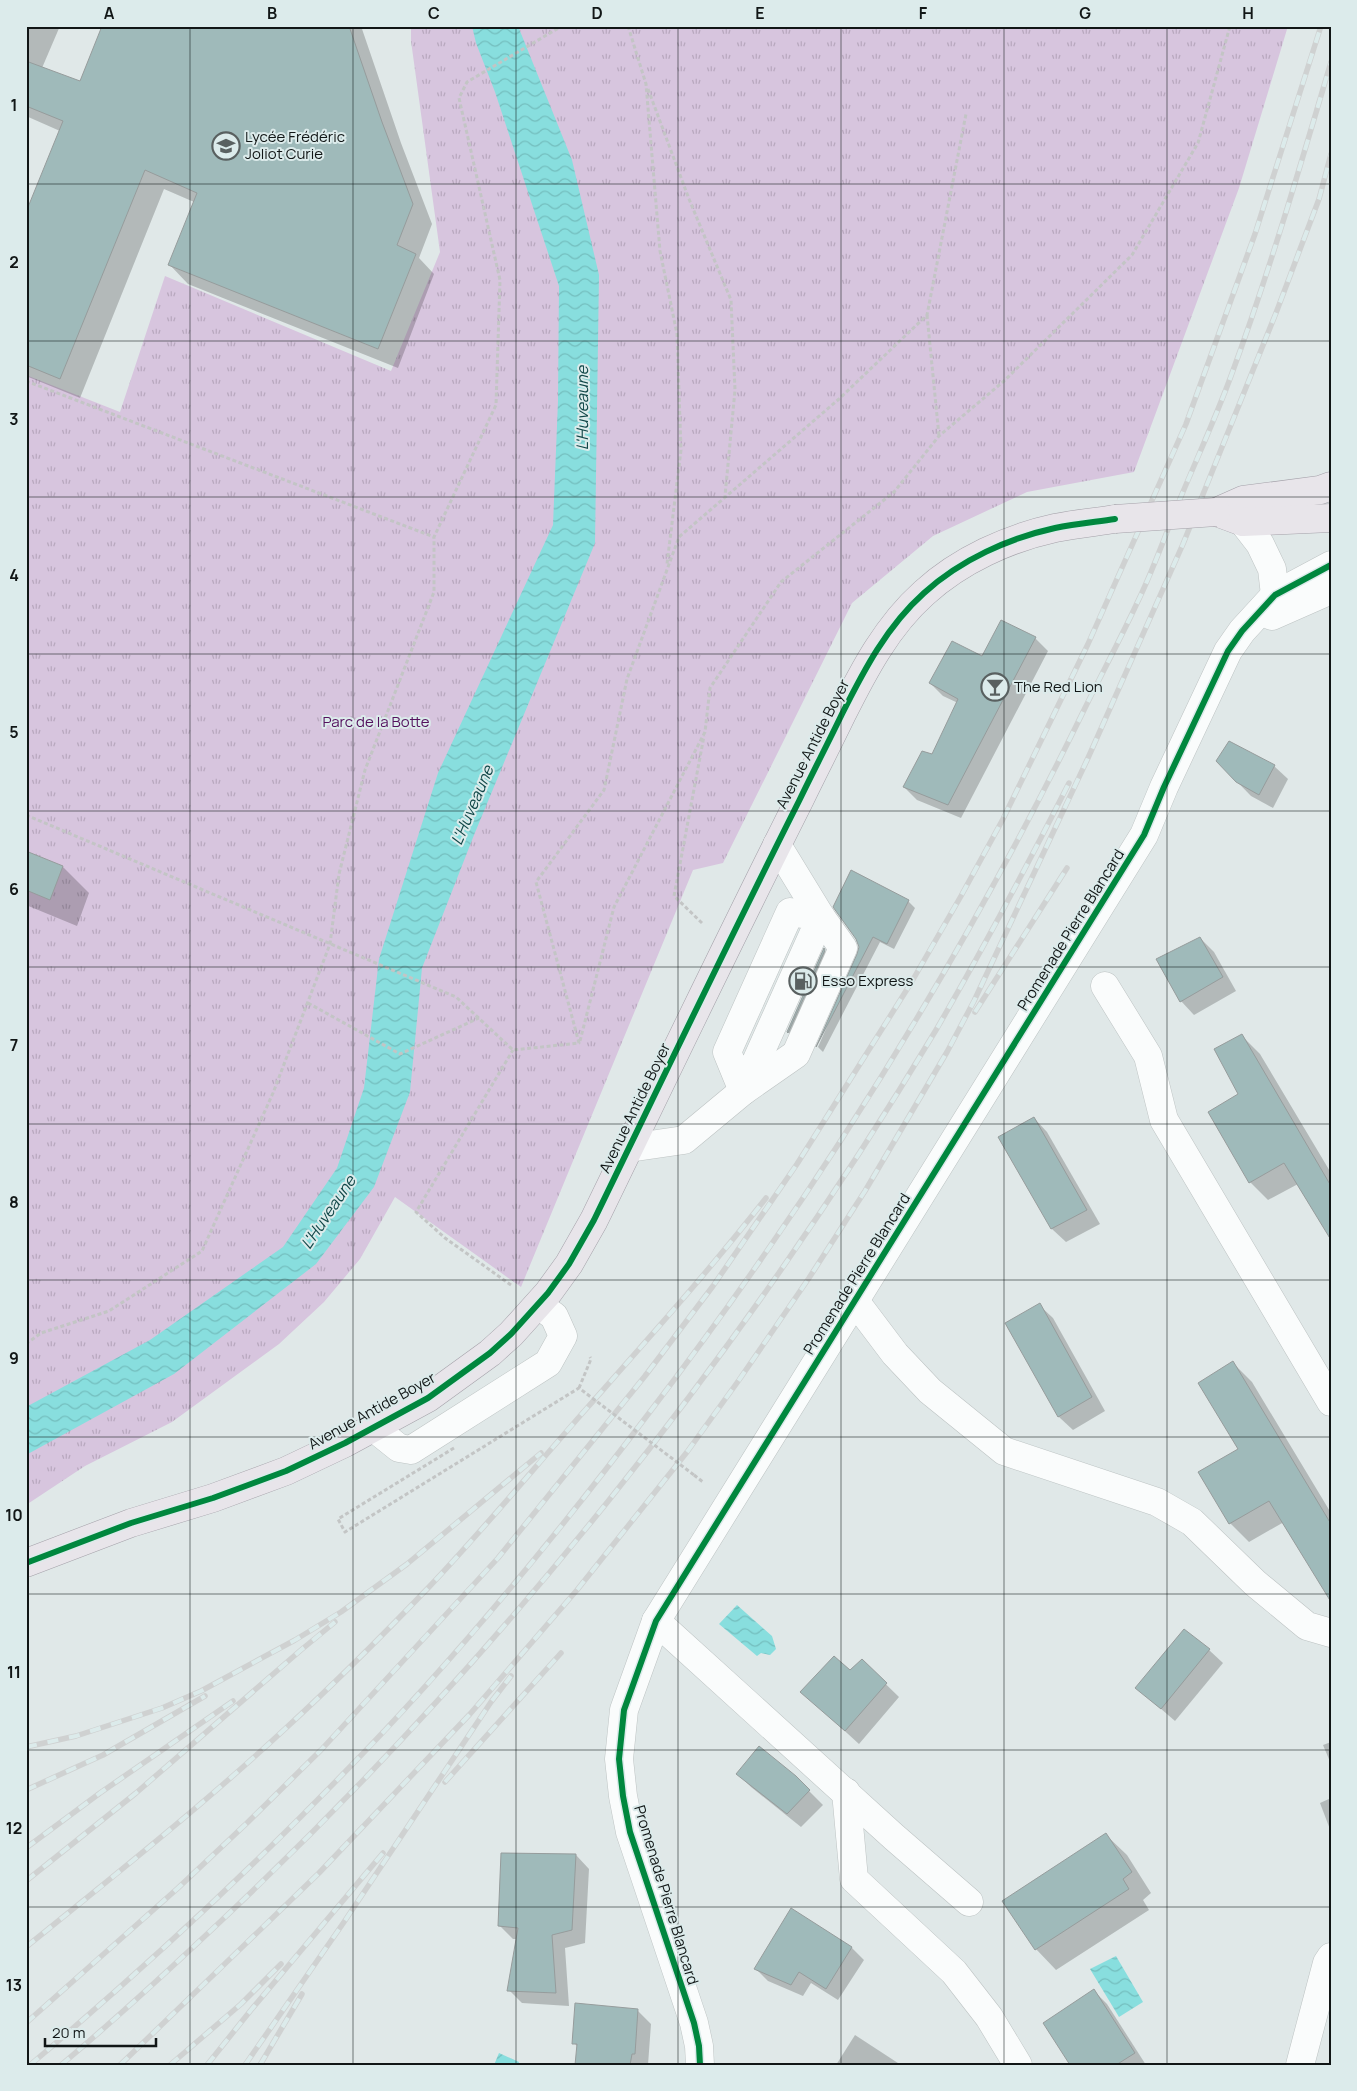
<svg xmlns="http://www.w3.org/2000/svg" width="1357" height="2091" font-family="Manrope,sans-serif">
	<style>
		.park { fill: url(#park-tufts) }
		.water { fill: url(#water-waves) }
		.shadow { fill: #0003 }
		.building { fill: #9fbaba; stroke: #969c9c }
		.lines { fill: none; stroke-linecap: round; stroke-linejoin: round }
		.minor-casing { stroke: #bdc3c3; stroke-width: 29 }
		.major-casing { stroke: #a4a1a9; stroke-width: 29 }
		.path { stroke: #c3c5c5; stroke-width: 3; stroke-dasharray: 4 2.5; stroke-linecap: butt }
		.minor { stroke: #fafcfc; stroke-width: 28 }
		.major { stroke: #e8e5ea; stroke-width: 28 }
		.rail-casing { stroke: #cfd1d1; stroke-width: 5.5 }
		.rail { stroke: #dcebeb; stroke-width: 4; stroke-dasharray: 11; stroke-linecap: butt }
		.major-bridge-casing { stroke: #a4a1a9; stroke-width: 29; stroke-linecap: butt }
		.path-bridge { stroke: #c3c5c5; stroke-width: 3; stroke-dasharray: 4 2.5; stroke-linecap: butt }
		.major-bridge { stroke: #e8e5ea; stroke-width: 28 }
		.cycleway-casing { stroke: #dcebeb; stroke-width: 9 }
		.cycleway { stroke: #00873e; stroke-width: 6 }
		.grid { fill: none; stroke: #111616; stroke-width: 1; stroke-opacity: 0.55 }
		.labels { text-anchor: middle; stroke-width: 4; stroke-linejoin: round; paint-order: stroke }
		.poi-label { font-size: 15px; fill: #111616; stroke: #dcebeb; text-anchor: start }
		.park-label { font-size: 15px; fill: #54115e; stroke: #dcebeb }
		.street-label { font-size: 15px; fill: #111616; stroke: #dcebeb }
		.water-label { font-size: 16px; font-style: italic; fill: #114748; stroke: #dcebeb }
		.neatline { fill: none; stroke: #111616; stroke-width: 2 }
		.grid-label { font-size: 16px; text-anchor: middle; font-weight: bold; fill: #111616 }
	</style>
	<defs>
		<pattern id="park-tufts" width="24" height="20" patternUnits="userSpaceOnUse" patternTransform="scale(1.25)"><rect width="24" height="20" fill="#d7c5de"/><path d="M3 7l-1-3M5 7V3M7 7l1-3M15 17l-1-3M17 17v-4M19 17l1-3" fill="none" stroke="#b8a8be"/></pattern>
		<pattern id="water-waves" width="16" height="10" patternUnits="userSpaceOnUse" patternTransform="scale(1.25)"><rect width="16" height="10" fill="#88dede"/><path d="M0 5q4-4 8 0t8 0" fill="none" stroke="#74bebe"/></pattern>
	</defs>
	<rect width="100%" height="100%" fill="#e0e8e8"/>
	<path class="park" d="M411,26H1288L1239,188L1134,472L1027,492L933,536L852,603L723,863L693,870L521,1287L395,1197L360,1259L324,1302L279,1344L172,1422L85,1466L26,1505V375L120,412L165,276L391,371L440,252L411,41Z"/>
	<g class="water">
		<path d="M472,26H518L572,160L599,275L595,543L474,835L422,968L410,1092L374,1187L316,1264L174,1374L26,1455V1407L150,1340L283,1247L337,1168L364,1088L379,959L438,773L553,525L558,401L559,286L495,92L476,43Z"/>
		<path d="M737,1605L772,1636L776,1649L770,1655L761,1653L757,1656L719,1624Z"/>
		<path d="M1116,1956L1143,2002L1119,2017L1090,1969Z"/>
		<path d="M499,2053L519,2062L518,2065H494Z"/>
	</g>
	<g class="shadow">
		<path d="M26,26H60L42,68L80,82L103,26H361L401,143L432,224L419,258L434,274L398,368L188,284L169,264L194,202L164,189L80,398L26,376V215L60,131L26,116Z"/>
		<path d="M1035,638L1048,651L961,818L917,800L904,787L932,756L958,703L943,696L930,683L982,658Z"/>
		<path d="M1217,761L1274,766L1288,779L1273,808L1251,796Z"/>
		<path d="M26,852L63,867L89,893L77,926L26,905Z"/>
		<path d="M908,901L915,908L894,949L880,942L823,1052L818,1047L859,954L860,947Z"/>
		<path d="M1200,938L1214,952L1236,991L1194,1015L1181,1001Z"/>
		<path d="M824,950L831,957L795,1039L788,1032Z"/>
		<path d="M1242,1036L1260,1054L1331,1173V1239L1298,1184L1268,1200L1250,1182L1240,1095Z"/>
		<path d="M1034,1118L1047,1132L1100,1224L1066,1242L1052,1229Z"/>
		<path d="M1039,1305L1053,1318L1105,1411L1073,1430L1059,1417L1006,1323Z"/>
		<path d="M1233,1363L1252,1382L1331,1513V1595L1284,1522L1249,1542L1230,1523L1240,1450Z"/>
		<path d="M1209,1650L1223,1663L1175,1721L1137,1688Z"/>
		<path d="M862,1661L899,1697L859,1744L802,1692L850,1672Z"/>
		<path d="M1331,1742V1764L1323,1745Z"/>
		<path d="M738,1774L795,1777L823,1805L801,1827L751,1787Z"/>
		<path d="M1331,1798V1832L1320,1803Z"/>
		<path d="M1106,1835L1127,1855L1151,1893L1143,1900L1149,1910L1056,1970L1036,1949Z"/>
		<path d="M576,1855L589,1869L585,1943L565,1948L569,2006L522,2003L509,1990L517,1939H513L500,1926Z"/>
		<path d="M791,1910L852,1948L864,1960L838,2000L811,1983L803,1996L768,1981L756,1969Z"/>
		<path d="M1094,1991L1107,2004L1146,2065H1072Z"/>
		<path d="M637,2010L651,2024L648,2065H576L578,2047L574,2043Z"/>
		<path d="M855,2035L901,2065H836Z"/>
	</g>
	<g class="building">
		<path d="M102,26H349L382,122L413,204L397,245L416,254L378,349L168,265L197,193L145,170L60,379L26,365V212L63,121L26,106V61L80,81Z"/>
		<path d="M1001,620L1036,637L948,805L903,787L922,751L932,754L958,699L929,683L952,641L982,656Z"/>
		<path d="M1229,741L1275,765L1259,795L1236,782L1216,761Z"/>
		<path d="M26,851L63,866L50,900L26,890Z"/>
		<path d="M851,870L909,900L887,944L873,937L816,1047L857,954L859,947L856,939L833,907Z"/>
		<path d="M1200,937L1223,977L1180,1002L1156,959Z"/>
		<path d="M824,948L825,950L788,1033L787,1032Z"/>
		<path d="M1242,1034L1331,1186V1240L1284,1163L1249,1183L1208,1112L1238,1094L1214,1049Z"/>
		<path d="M1034,1117L1087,1210L1051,1229L998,1137Z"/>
		<path d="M1040,1303L1092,1397L1058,1417L1005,1323Z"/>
		<path d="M1233,1361L1331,1524V1602L1269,1501L1229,1524L1198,1472L1238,1449L1198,1383Z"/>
		<path d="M1184,1629L1210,1649L1161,1709L1135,1688Z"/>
		<path d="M834,1656L850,1670L862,1659L887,1683L845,1731L800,1692Z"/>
		<path d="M759,1746L796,1776L810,1790L787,1814L736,1774Z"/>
		<path d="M1106,1833L1132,1872L1123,1879L1129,1889L1035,1950L1002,1901Z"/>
		<path d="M501,1853L576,1854L572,1930L552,1935L556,1993L507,1991L518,1928L498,1926Z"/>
		<path d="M791,1908L852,1947L826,1989L799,1972L791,1985L754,1969Z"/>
		<path d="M1094,1989L1135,2053L1116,2065H1070L1043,2023Z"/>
		<path d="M575,2003L638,2009L635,2054H632L630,2065H575L577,2044H572Z"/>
	</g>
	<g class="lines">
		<g class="minor-casing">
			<g id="minor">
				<path d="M1243,522L1260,544L1272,569L1275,595"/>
				<path d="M1272,616L1331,590"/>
				<path d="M790,912L821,917L743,1091L727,1052Z"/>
				<path d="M1105,986L1148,1056L1164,1120L1331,1402"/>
				<path d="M629,1148L684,1140L743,1091L796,1054L843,948L821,917L777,845"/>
				<path d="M855,1301L895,1354L930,1391L1004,1451L1157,1502L1192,1522L1255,1583L1307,1626L1331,1633"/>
				<path d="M374,1428L399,1448L411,1450L548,1363L563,1336L554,1316L538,1305"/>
				<path d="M656,1621L894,1837L969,1902"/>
				<path d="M846,1792L854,1879L954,1972L989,2017L1018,2065"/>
				<path d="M700,2065L699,2046L694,2023L630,1832L623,1796L619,1759L624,1710L656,1621L1144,835L1164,787L1228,651L1242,631L1275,595L1331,565"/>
				<path d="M1300,2065L1327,1963L1331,1957"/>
			</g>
		</g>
		<g class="major-casing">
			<g id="major">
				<path d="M1216,512L1243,500L1320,490L1331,486"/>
				<path d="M1216,512L1243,522L1331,518"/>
				<path d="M26,1563L131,1523L213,1498L286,1471L345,1443L428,1398L490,1353L511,1334L548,1293L569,1264L594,1220C662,1080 729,940 799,801C813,772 828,743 842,714C864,670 887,626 924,593C960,560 1009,538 1055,528C1075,524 1095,522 1115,519"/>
			</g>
		</g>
		<g class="path">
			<path d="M628,26L646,84L660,251L677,334L681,450L667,564"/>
			<path d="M648,89L689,199L731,300L735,390L725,496"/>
			<path d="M927,315L939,436"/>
			<path d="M26,381L434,537"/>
			<path d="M26,815L456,997L513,1050L579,1043L536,882L604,790L627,679L679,537L839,399L927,315L966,114"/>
			<path d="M702,923L674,896L704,736"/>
			<path d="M308,1003L400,1054L479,1018"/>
			<path d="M580,1041L614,907L705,732L710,688L781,582L894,492L939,436L1004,381L1132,255L1198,143L1230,26"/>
			<path d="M511,1285L445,1238L416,1212L513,1050"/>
			<path d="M26,1344L41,1333L109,1311L202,1251L273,1093L330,944L339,874L365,770L434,592V537L496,405L500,280L459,98L467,82L562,26"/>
			<path d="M579,1388L591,1359L590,1357"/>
			<path d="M694,1475L703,1482"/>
		</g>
		<use href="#minor" class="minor"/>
		<use href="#major" class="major"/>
		<g class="rail-casing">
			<g id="rail">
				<path d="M975,1012L1067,868"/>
				<path d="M26,1747L76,1736L162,1708L201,1691L295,1640L341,1612L407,1564L541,1453"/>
				<path d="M445,1782L561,1653"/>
				<path d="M26,1790L103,1755L205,1696"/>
				<path d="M26,1848L100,1793L233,1701"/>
				<path d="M26,1881L136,1793L301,1650L335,1622"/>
				<path d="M26,1947C114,1876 203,1805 286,1728C335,1683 383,1635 429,1587C484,1529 534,1468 587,1408C648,1339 709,1271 766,1198"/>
				<path d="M26,2023L178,1888L247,1823L321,1750L498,1558L645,1376L713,1286L797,1164L911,983L961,896L1003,819L1088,644L1186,424L1255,234L1321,26"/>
				<path d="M30,2065C139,1973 243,1877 342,1775C453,1662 554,1539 649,1413C817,1193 963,958 1084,710C1102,673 1121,638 1138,601C1154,568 1166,533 1180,499C1197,458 1216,417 1231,376C1269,273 1300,167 1331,62"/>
				<path d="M61,2065C116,2019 169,1970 221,1921C498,1660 740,1357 936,1030C983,949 1027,866 1069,783"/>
				<path d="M120,2065L319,1873L470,1714L577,1590L687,1452L739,1380L809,1278L865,1191L947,1052L974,1001L1088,758L1183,544L1276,313L1319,199L1331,154"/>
				<path d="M170,2065L241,2004L281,1964"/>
				<path d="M207,2065L251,2010L383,1853"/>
				<path d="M245,2065L344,1922L491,1702L511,1676"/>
				<path d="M260,2065L302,1994"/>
			</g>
		</g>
		<use href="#rail" class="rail"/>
		<g class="major-bridge-casing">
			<path id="major-bridge" d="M1115,519L1216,512"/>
		</g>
		<path class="path-bridge" d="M454,1448L338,1519L345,1532L579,1388L694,1475"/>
		<use href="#major-bridge" class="major-bridge"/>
		<g class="cycleway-casing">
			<g id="cycleway">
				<path d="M26,1563L131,1523L213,1498L286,1471L345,1443L428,1398L490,1353L511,1334L548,1293L569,1264L594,1220C662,1080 729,940 799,801C813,772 828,743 842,714C864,670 887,626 924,593C960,560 1009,538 1055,528C1075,524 1095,522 1115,519"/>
				<path d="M700,2065L699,2046L694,2023L630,1832L623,1796L619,1759L624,1710L656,1621L1144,835L1164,787L1228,651L1242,631L1275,595L1331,565"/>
			</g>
		</g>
		<use href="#cycleway" class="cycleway"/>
	</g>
	<path class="grid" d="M190,26V2065M353,26V2065M516,26V2065M678,26V2065M841,26V2065M1004,26V2065M1167,26V2065M26,184H1331M26,341H1331M26,497H1331M26,654H1331M26,811H1331M26,967H1331M26,1124H1331M26,1280H1331M26,1437H1331M26,1594H1331M26,1750H1331M26,1907H1331"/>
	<defs>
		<g id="school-ring" transform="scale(1.4375)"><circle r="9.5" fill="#dcebeb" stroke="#596060" stroke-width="1.5"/><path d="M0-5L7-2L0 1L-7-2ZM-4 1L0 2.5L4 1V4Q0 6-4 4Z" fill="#596060"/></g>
		<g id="bar-ring" transform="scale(1.4375)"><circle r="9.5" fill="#dcebeb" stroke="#596060" stroke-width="1.5"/><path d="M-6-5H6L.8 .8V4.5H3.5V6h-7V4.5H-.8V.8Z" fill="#596060"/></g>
		<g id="fuel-ring" transform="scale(1.4375)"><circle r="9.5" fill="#dcebeb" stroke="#596060" stroke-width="1.5"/><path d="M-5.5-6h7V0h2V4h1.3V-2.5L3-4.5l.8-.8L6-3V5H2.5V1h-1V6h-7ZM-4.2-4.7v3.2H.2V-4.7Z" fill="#596060"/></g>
	</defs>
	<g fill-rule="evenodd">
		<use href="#school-ring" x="226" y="146"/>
		<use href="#bar-ring" x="995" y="687"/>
		<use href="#fuel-ring" x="803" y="981"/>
	</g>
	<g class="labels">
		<g class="poi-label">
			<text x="245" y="142">Lycée Frédéric<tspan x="245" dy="17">Joliot Curie</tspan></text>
			<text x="1014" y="692">The Red Lion</text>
			<text x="822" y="986">Esso Express</text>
		</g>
		<g class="park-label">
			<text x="376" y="727">Parc de la Botte</text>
		</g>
		<g class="street-label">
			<text transform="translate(813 744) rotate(-63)" y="5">Avenue Antide Boyer</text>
			<text transform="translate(1071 930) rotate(-58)" y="5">Promenade Pierre Blancard</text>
			<text transform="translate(635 1108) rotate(-64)" y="5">Avenue Antide Boyer</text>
			<text transform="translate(857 1274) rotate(-58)" y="5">Promenade Pierre Blancard</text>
			<text transform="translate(372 1411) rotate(-29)" y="5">Avenue Antide Boyer</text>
			<text transform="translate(666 1895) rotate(73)" y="5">Promenade Pierre Blancard</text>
		</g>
		<g class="water-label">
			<text transform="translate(582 408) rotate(-90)" y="6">L'Huveaune</text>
			<text transform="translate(472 805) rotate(-67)" y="6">L'Huveaune</text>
			<text transform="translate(328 1212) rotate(-56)" y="6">L'Huveaune</text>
		</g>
	</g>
	<rect width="1357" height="2091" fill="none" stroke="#dcebeb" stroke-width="55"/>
	<path d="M45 2038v8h111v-8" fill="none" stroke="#111616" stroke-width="2.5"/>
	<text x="52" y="2038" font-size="15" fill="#111616" stroke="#dcebeb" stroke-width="4" paint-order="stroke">20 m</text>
	<rect x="28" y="28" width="1302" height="2036" class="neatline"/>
	<g class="grid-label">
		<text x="109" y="19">A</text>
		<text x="272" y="19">B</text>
		<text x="434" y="19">C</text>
		<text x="597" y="19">D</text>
		<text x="760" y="19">E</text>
		<text x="923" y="19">F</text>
		<text x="1085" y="19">G</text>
		<text x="1248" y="19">H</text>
		<text x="14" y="111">1</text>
		<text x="14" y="268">2</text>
		<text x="14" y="425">3</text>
		<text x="14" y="581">4</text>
		<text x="14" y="738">5</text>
		<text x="14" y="895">6</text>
		<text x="14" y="1051">7</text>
		<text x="14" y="1208">8</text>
		<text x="14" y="1364">9</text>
		<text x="14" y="1521">10</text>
		<text x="14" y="1678">11</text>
		<text x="14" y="1834">12</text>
		<text x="14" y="1991">13</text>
	</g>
</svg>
